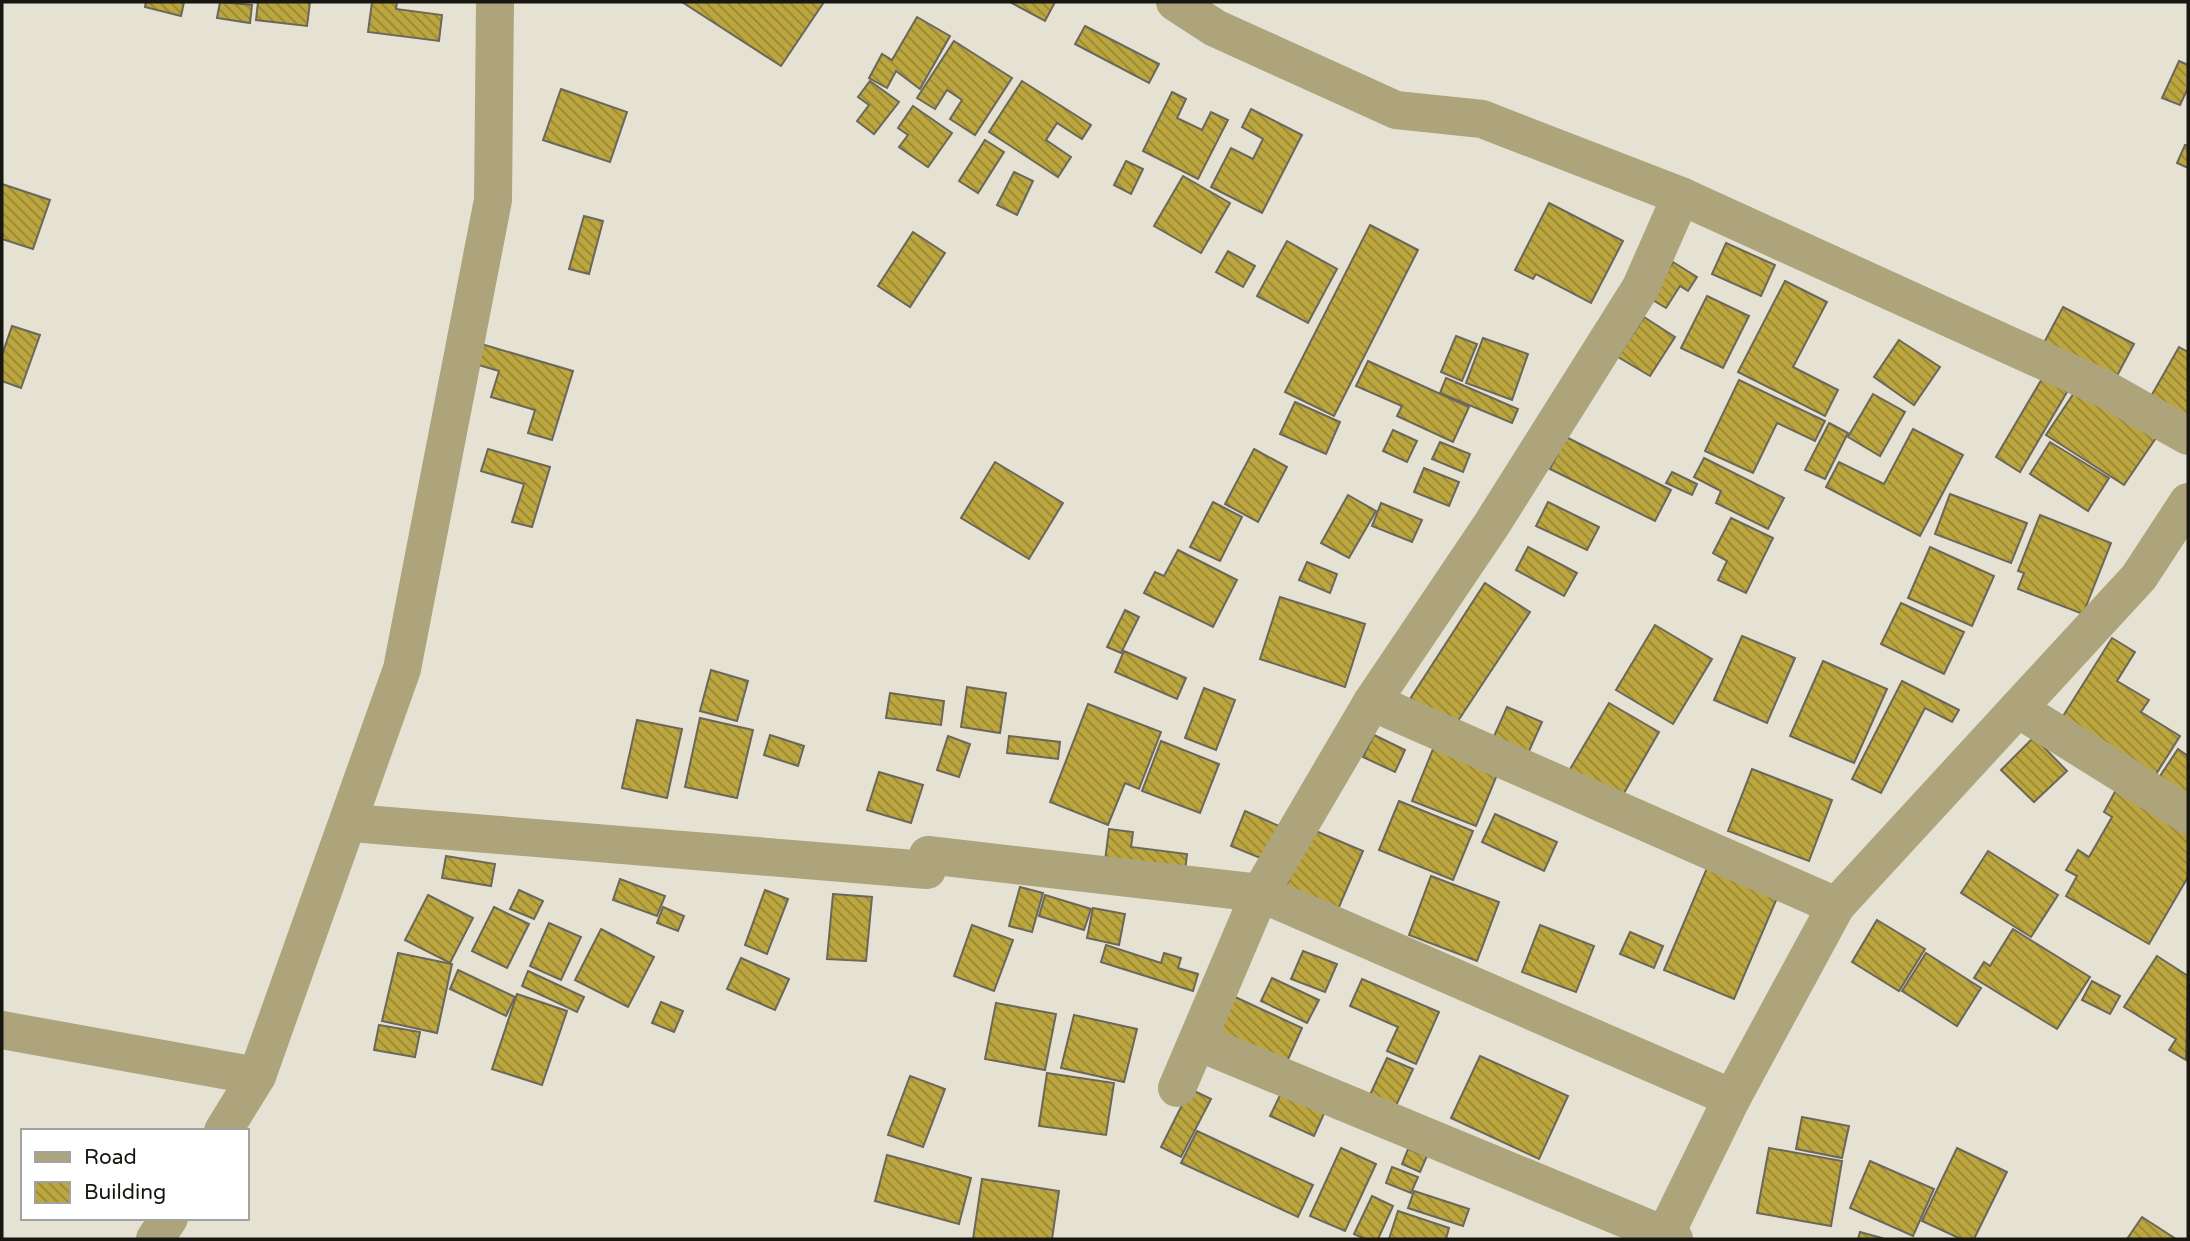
<svg xmlns="http://www.w3.org/2000/svg" width="2190" height="1241" font-family="'Varela Round',sans-serif">
	<style>
		.building { fill: url(#building-back-hatch); stroke: #6b685b; stroke-width: 2 }
		.lines { fill: none; stroke-linecap: round; stroke-linejoin: round }
		.minor { stroke: #ada47c; stroke-width: 38 }
	</style>
	<defs>
		<pattern id="building-back-hatch" width="6" height="6" patternUnits="userSpaceOnUse" patternTransform="scale(1.75)"><rect width="6" height="6" fill="#bca63f"/><path d="M-1 5l2 2M0 0l6 6M5-1l2 2" fill="none" stroke="#988633"/></pattern>
	</defs>
	<rect width="100%" height="100%" fill="#e5e2d4"/>
	<g class="building">
		<path d="M146,2H184L181,16L145,7Z"/>
		<path d="M220,2L252,5L250,23L217,18Z"/>
		<path d="M258,2H310L307,26L256,20Z"/>
		<path d="M372,2H397L396,9L442,15L439,41L368,32Z"/>
		<path d="M682,2H824L781,66Z"/>
		<path d="M1010,2H1055L1045,21Z"/>
		<path d="M917,17L950,36L920,89L896,71L887,88L869,78L882,54L892,60Z"/>
		<path d="M1085,26L1159,64L1149,83L1075,44Z"/>
		<path d="M954,41L1012,78L975,135L950,119L962,100L947,90L935,109L917,98Z"/>
		<path d="M2179,61L2188,65V88L2180,105L2162,98Z"/>
		<path d="M870,81L899,102L874,134L857,121L869,105L858,97Z"/>
		<path d="M1022,81L1091,125L1082,139L1057,123L1046,140L1071,157L1058,177L989,132Z"/>
		<path d="M561,89L627,112L610,162L543,140Z"/>
		<path d="M1172,92L1186,99L1177,118L1202,130L1211,112L1228,120L1198,179L1143,151Z"/>
		<path d="M913,106L952,133L928,167L899,147L908,135L898,128Z"/>
		<path d="M1251,109L1302,135L1262,213L1211,187L1231,148L1253,159L1263,139L1242,127Z"/>
		<path d="M985,140L1004,152L978,193L959,181Z"/>
		<path d="M2185,145L2188,146V168L2177,163Z"/>
		<path d="M1126,161L1143,169L1131,194L1114,185Z"/>
		<path d="M1014,172L1033,181L1017,215L997,205Z"/>
		<path d="M1183,176L1230,203L1201,253L1154,226Z"/>
		<path d="M2,184L50,200L33,249L2,239Z"/>
		<path d="M1549,203L1623,241L1591,303L1536,274L1533,279L1515,270Z"/>
		<path d="M584,216L603,221L589,274L569,269Z"/>
		<path d="M1370,225L1418,250L1334,416L1285,392Z"/>
		<path d="M913,232L945,253L910,307L878,286Z"/>
		<path d="M1287,241L1337,269L1308,323L1257,296Z"/>
		<path d="M1726,243L1775,265L1761,296L1712,274Z"/>
		<path d="M1228,251L1255,266L1243,287L1216,272Z"/>
		<path d="M1673,262L1697,277L1688,291L1680,286L1666,308L1651,299Z"/>
		<path d="M1785,281L1827,302L1793,367L1838,390L1825,416L1738,372Z"/>
		<path d="M1707,296L1749,316L1723,368L1681,348Z"/>
		<path d="M2063,307L2134,344L2110,389L2039,352Z"/>
		<path d="M1644,317L1675,337L1650,376L1618,357Z"/>
		<path d="M12,326L40,335L21,388L2,381V355Z"/>
		<path d="M1456,336L1477,344L1462,381L1441,372Z"/>
		<path d="M1483,338L1528,354L1512,400L1466,383Z"/>
		<path d="M1899,340L1940,367L1914,405L1874,377Z"/>
		<path d="M478,343L573,371L552,440L528,433L535,410L491,397L499,371L472,363Z"/>
		<path d="M2179,347L2188,352V427L2146,405Z"/>
		<path d="M1368,361L1469,407L1453,442L1397,416L1402,406L1356,386Z"/>
		<path d="M2043,377L2067,392L2020,472L1996,457Z"/>
		<path d="M1446,378L1518,409L1512,423L1440,393Z"/>
		<path d="M1739,380L1825,421L1815,441L1777,423L1753,473L1705,451Z"/>
		<path d="M2082,381L2160,432L2124,485L2046,435Z"/>
		<path d="M1873,394L1905,412L1880,456L1848,437Z"/>
		<path d="M1295,402L1340,422L1326,454L1280,434Z"/>
		<path d="M1829,423L1848,433L1825,479L1805,470Z"/>
		<path d="M1913,429L1963,455L1920,536L1826,487L1839,462L1884,484Z"/>
		<path d="M1393,430L1417,441L1407,462L1383,451Z"/>
		<path d="M1566,437L1671,490L1655,521L1550,469Z"/>
		<path d="M1440,442L1470,454L1463,472L1432,459Z"/>
		<path d="M2050,442L2109,478L2088,511L2030,474Z"/>
		<path d="M488,449L550,467L532,527L512,522L524,484L481,471Z"/>
		<path d="M1254,449L1287,467L1258,522L1225,504Z"/>
		<path d="M1704,458L1784,498L1768,529L1716,503L1721,491L1694,477Z"/>
		<path d="M995,462L1063,503L1029,559L961,518Z"/>
		<path d="M1424,468L1459,482L1449,506L1414,492Z"/>
		<path d="M1672,472L1697,484L1692,495L1666,483Z"/>
		<path d="M1950,494L2027,523L2011,563L1935,534Z"/>
		<path d="M1348,495L1376,511L1349,558L1321,543Z"/>
		<path d="M1213,502L1242,517L1220,561L1190,547Z"/>
		<path d="M1548,502L1599,527L1587,550L1536,526Z"/>
		<path d="M1381,503L1422,520L1412,542L1372,526Z"/>
		<path d="M2040,515L2111,543L2083,614L2018,589L2024,573L2018,571Z"/>
		<path d="M1731,518L1773,538L1746,593L1718,580L1727,561L1713,553Z"/>
		<path d="M1528,547L1577,573L1564,596L1516,570Z"/>
		<path d="M1930,547L1994,576L1972,626L1908,598Z"/>
		<path d="M1178,550L1237,580L1213,627L1144,593L1155,572L1164,576Z"/>
		<path d="M1307,562L1337,574L1330,593L1299,580Z"/>
		<path d="M1485,583L1530,612L1454,727L1410,699Z"/>
		<path d="M1280,597L1365,624L1345,687L1260,659Z"/>
		<path d="M1901,603L1964,632L1944,674L1881,644Z"/>
		<path d="M1125,610L1139,617L1121,653L1107,647Z"/>
		<path d="M1655,625L1712,659L1673,724L1616,690Z"/>
		<path d="M1742,636L1795,658L1767,723L1714,700Z"/>
		<path d="M2112,638L2135,652L2117,681L2149,700L2141,712L2180,736L2153,779L2060,721Z"/>
		<path d="M1124,651L1186,678L1177,699L1115,672Z"/>
		<path d="M1823,661L1887,689L1854,763L1790,736Z"/>
		<path d="M711,670L748,681L737,721L700,711Z"/>
		<path d="M1902,681L1959,710L1952,722L1925,708L1881,793L1852,779Z"/>
		<path d="M967,687L1006,693L1000,733L961,727Z"/>
		<path d="M1204,688L1235,700L1216,750L1185,738Z"/>
		<path d="M890,693L944,701L941,725L886,718Z"/>
		<path d="M1609,703L1659,732L1620,800L1569,771Z"/>
		<path d="M1088,704L1161,732L1139,789L1125,783L1108,825L1050,802Z"/>
		<path d="M1507,707L1542,722L1526,758L1491,743Z"/>
		<path d="M700,718L753,730L737,798L685,787Z"/>
		<path d="M637,720L682,729L667,798L622,788Z"/>
		<path d="M770,735L804,746L798,766L764,755Z"/>
		<path d="M1374,735L1405,750L1395,772L1363,757Z"/>
		<path d="M948,736L970,744L959,777L937,770Z"/>
		<path d="M1009,736L1060,742L1058,759L1007,753Z"/>
		<path d="M2034,737L2067,771L2034,802L2001,770Z"/>
		<path d="M1161,741L1219,764L1200,813L1142,791Z"/>
		<path d="M1435,744L1499,770L1476,826L1412,801Z"/>
		<path d="M2178,749L2188,756V803L2156,782Z"/>
		<path d="M1752,769L1832,800L1809,861L1728,831Z"/>
		<path d="M879,772L923,785L911,823L867,810Z"/>
		<path d="M2116,790L2188,832V877L2149,944L2066,896L2077,876L2066,870L2078,850L2089,857L2112,817L2104,812Z"/>
		<path d="M1399,801L1473,831L1453,880L1379,850Z"/>
		<path d="M1245,811L1279,826L1265,860L1231,846Z"/>
		<path d="M1495,814L1557,842L1544,871L1482,842Z"/>
		<path d="M1109,829L1133,832L1131,847L1187,854L1185,871L1105,861Z"/>
		<path d="M1311,829L1363,851L1336,914L1284,891Z"/>
		<path d="M1988,851L2058,895L2031,937L1961,893Z"/>
		<path d="M446,856L495,864L491,886L442,878Z"/>
		<path d="M1707,868L1777,898L1734,999L1664,970Z"/>
		<path d="M1431,876L1499,902L1477,961L1409,935Z"/>
		<path d="M620,879L665,896L657,916L613,900Z"/>
		<path d="M1020,887L1043,893L1032,932L1009,926Z"/>
		<path d="M519,890L543,901L534,919L510,909Z"/>
		<path d="M765,890L788,899L767,954L745,945Z"/>
		<path d="M833,894L872,897L866,961L827,959Z"/>
		<path d="M428,895L473,918L450,963L405,940Z"/>
		<path d="M1045,895L1091,909L1084,930L1039,916Z"/>
		<path d="M494,907L529,924L507,968L472,951Z"/>
		<path d="M663,907L684,916L678,931L657,923Z"/>
		<path d="M1093,908L1125,914L1119,945L1087,938Z"/>
		<path d="M1877,920L1925,949L1899,991L1852,962Z"/>
		<path d="M549,923L581,937L561,980L530,966Z"/>
		<path d="M972,925L1013,940L994,991L954,976Z"/>
		<path d="M1540,925L1594,946L1576,992L1522,972Z"/>
		<path d="M601,929L654,957L628,1007L575,980Z"/>
		<path d="M2013,929L2090,977L2057,1029L1974,978L1984,962L1990,966Z"/>
		<path d="M1630,932L1663,946L1654,968L1620,954Z"/>
		<path d="M1106,945L1161,963L1164,953L1181,958L1178,968L1198,974L1193,991L1101,962Z"/>
		<path d="M1303,951L1337,964L1325,992L1291,979Z"/>
		<path d="M398,953L452,964L437,1033L382,1021Z"/>
		<path d="M1926,953L1981,988L1957,1026L1902,991Z"/>
		<path d="M2157,956L2188,976L2186,1060L2169,1050L2176,1039L2124,1007Z"/>
		<path d="M741,958L789,979L775,1010L727,989Z"/>
		<path d="M458,970L515,997L506,1016L450,989Z"/>
		<path d="M528,971L584,997L577,1012L522,986Z"/>
		<path d="M1272,978L1319,1000L1307,1023L1261,1001Z"/>
		<path d="M1362,979L1439,1012L1416,1064L1387,1051L1398,1027L1350,1006Z"/>
		<path d="M2092,981L2120,996L2110,1014L2082,1000Z"/>
		<path d="M517,994L567,1011L542,1085L492,1069Z"/>
		<path d="M1233,996L1302,1028L1286,1064L1216,1032Z"/>
		<path d="M661,1002L683,1011L674,1032L652,1023Z"/>
		<path d="M996,1003L1056,1014L1045,1070L985,1059Z"/>
		<path d="M1074,1015L1137,1029L1124,1082L1061,1068Z"/>
		<path d="M379,1025L420,1032L415,1057L374,1050Z"/>
		<path d="M1480,1056L1568,1096L1539,1159L1451,1118Z"/>
		<path d="M1387,1058L1413,1069L1394,1110L1368,1099Z"/>
		<path d="M1047,1073L1114,1083L1106,1135L1039,1126Z"/>
		<path d="M910,1076L945,1089L923,1147L888,1135Z"/>
		<path d="M1190,1089L1211,1099L1181,1157L1161,1147Z"/>
		<path d="M1283,1089L1326,1109L1314,1136L1270,1116Z"/>
		<path d="M1802,1117L1849,1126L1842,1158L1796,1149Z"/>
		<path d="M1197,1131L1313,1185L1298,1217L1181,1163Z"/>
		<path d="M1341,1148L1376,1164L1345,1231L1310,1216Z"/>
		<path d="M1769,1148L1842,1161L1831,1226L1757,1213Z"/>
		<path d="M1957,1148L2007,1172L1974,1239H1961L1922,1221Z"/>
		<path d="M1408,1149L1427,1156L1420,1172L1402,1164Z"/>
		<path d="M887,1155L971,1178L959,1224L875,1201Z"/>
		<path d="M1870,1161L1934,1189L1913,1236L1850,1208Z"/>
		<path d="M1392,1167L1418,1177L1411,1193L1386,1183Z"/>
		<path d="M982,1179L1059,1191L1052,1239H973Z"/>
		<path d="M1414,1191L1469,1209L1463,1226L1408,1208Z"/>
		<path d="M1372,1196L1393,1206L1378,1239H1365L1354,1234Z"/>
		<path d="M1398,1211L1449,1228L1446,1239H1389Z"/>
		<path d="M2142,1217L2176,1239H2127Z"/>
		<path d="M1860,1232L1882,1238L1881,1239H1858Z"/>
	</g>
	<g class="lines">
		<g class="minor">
			<path d="M1175,2L1215,28L1396,110L1482,119L1681,196L2103,388L2188,436"/>
			<path d="M1372,702L1836,906"/>
			<path d="M2018,709L2188,815"/>
			<path d="M353,808L352,823L927,870L928,855L1260,893L1732,1098"/>
			<path d="M2,1030L257,1076"/>
			<path d="M1198,1042L1674,1239"/>
			<path d="M1177,1088L1260,893L1372,702L1492,524L1641,287L1681,196"/>
			<path d="M223,1131L257,1076L402,669L493,200L495,2"/>
			<path d="M155,1239L169,1218"/>
			<path d="M1663,1239L1732,1098L1836,906L2139,577L2188,502"/>
		</g>
	</g>
	<rect width="2190" height="1241" fill="none" stroke="#171611" stroke-width="7"/>
	<rect x="21" y="1129" width="228" height="91" fill="#ffffff" stroke="#a2a2a0" stroke-width="2"/>
	<rect x="35" y="1152" width="35" height="10" fill="#ada47c" stroke="#a2a2a0" stroke-width="2"/>
	<text x="84" y="1164" font-size="21" fill="#171611">Road</text>
	<rect x="35" y="1182" width="35" height="21" fill="url(#building-back-hatch)" stroke="#a2a2a0" stroke-width="2"/>
	<text x="84" y="1199" font-size="21" fill="#171611">Building</text>
</svg>
